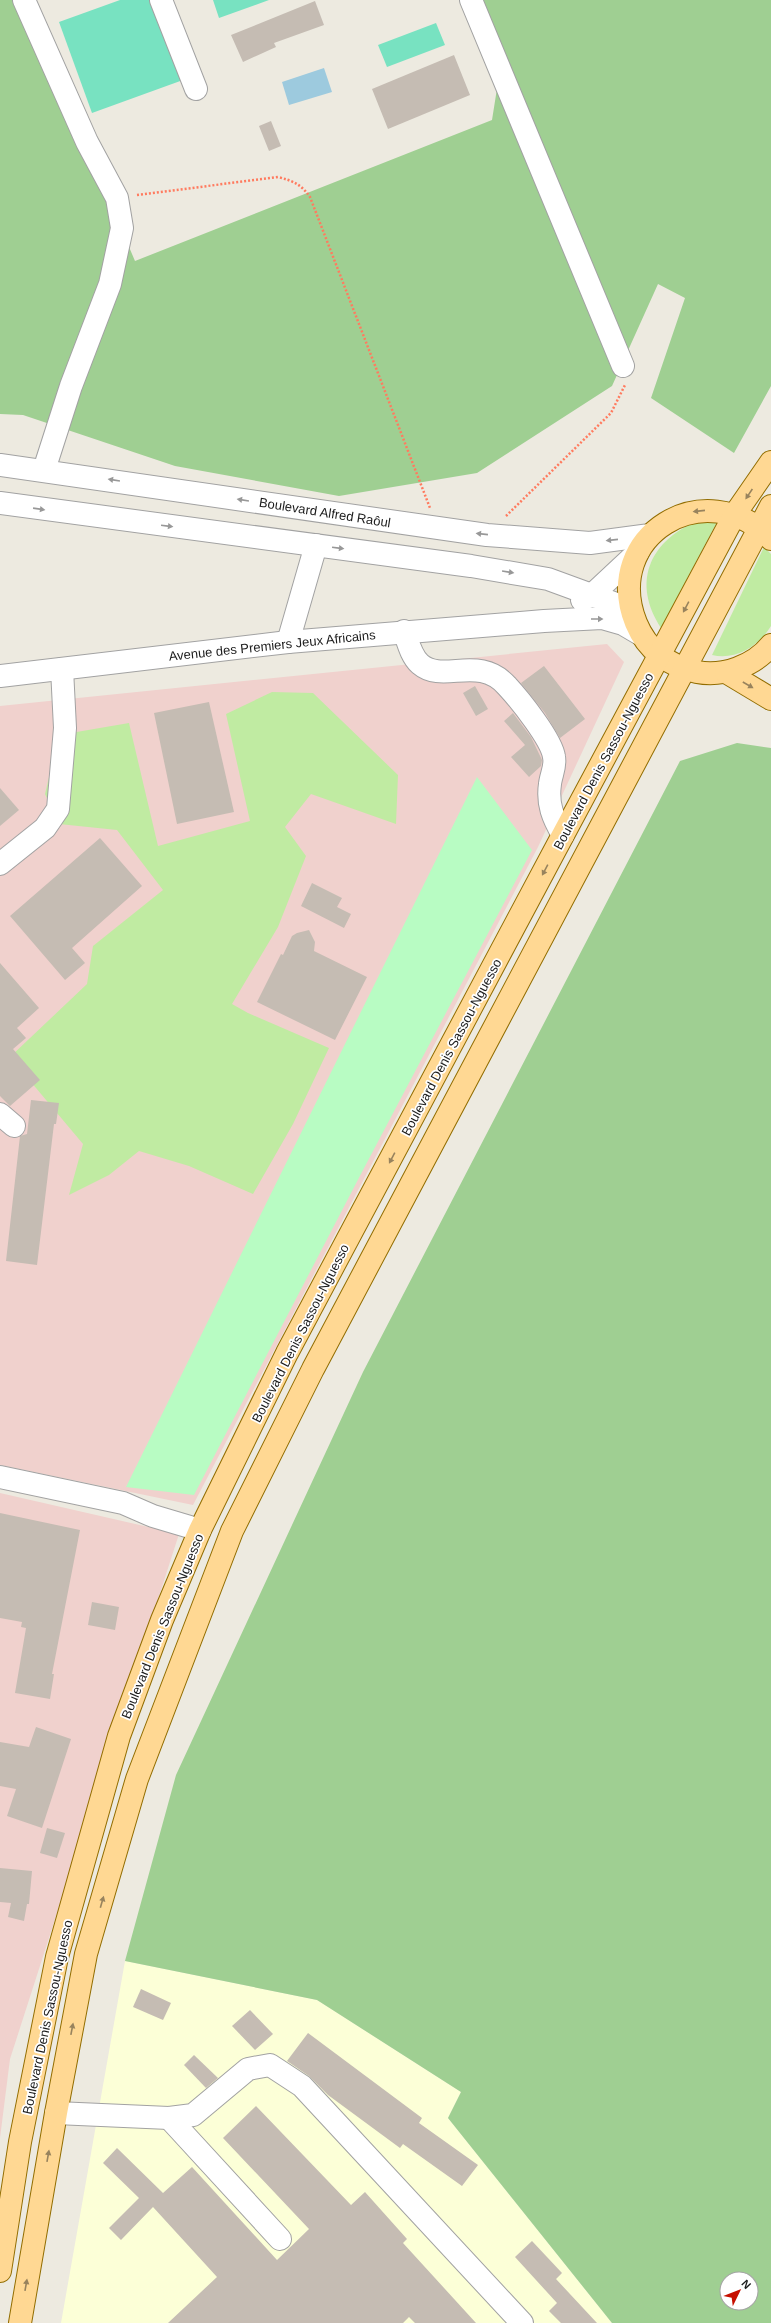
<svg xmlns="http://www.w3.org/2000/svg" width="771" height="2323" font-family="Arial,sans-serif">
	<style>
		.commercial { fill: #f0d1cd }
		.education { fill: #fcffd7 }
		.grass { fill: #c0eba2 }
		.forest { fill: #9fcf92; fill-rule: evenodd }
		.park { fill: #b8fcc3 }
		.pitch { fill: #78e2c1 }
		.water { fill: #9dcade }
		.building { fill: #c5bcb3 }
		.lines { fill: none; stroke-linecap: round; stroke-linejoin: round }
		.minor-casing { stroke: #a2a2a2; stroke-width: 24 }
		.major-casing { stroke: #926d00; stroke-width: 24 }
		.path { stroke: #ff7b5f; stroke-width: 2.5; stroke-dasharray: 2 2; stroke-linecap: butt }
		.minor { stroke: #fff; stroke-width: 22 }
		.major { stroke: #ffd893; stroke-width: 22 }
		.oneway { fill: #989898 }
		.oneway2 { fill: #98835d }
		.labels { text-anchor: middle; stroke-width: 3.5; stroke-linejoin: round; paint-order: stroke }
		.street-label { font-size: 13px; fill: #1b1b1b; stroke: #fff }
	</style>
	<rect width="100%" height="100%" fill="#edeae0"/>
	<g class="commercial">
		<path d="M607,644L624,662L538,847L193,1505L0,1465V706Z"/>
		<path d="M0,1493L179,1534L10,2059L0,2138Z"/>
	</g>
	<path class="education" d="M125,1961L317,2000L461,2092L448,2118L612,2323H61Z"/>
	<g class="grass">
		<path d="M695,522H717L661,628C632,584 648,543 695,522Z"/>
		<path d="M764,547L771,554V626C759,646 735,661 712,655Z"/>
		<path d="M272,692L313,693L398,775L396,824L311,794L285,827L306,856L278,927L232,1004L248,1013L329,1048L293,1124L253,1194L189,1166L139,1151L109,1175L69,1195L83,1144L10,1057L87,984L93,946L163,890L117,830L59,824L45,794L59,735L129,723L158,846L250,821L226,714Z"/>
	</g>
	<g class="forest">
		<path d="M0,0H24L135,261L492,120L499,76L467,0H771V386L734,453L651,398L685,298L658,284L612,386L477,473L339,496L175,466L23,415L0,414Z"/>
		<path d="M737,743L771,748V2323H612L448,2118L461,2092L317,2000L125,1961L176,1775L363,1372L680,761ZM727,2279H751V2303H727Z"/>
	</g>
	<path class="park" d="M477,777L532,850L363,1170L194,1495L126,1487Z"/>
	<g class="pitch">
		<path d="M120,0H153L183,80L92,113L59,22Z"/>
		<path d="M213,0H269L219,18Z"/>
		<path d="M436,23L445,45L387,67L378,45Z"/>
	</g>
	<path class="water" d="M324,68L332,92L289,105L282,82Z"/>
	<g class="building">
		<path d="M315,1L324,25L274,43L276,47L243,62L231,35Z"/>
		<path d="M454,55L470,95L388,129L372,89Z"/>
		<path d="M271,121L281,146L269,151L259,126Z"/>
		<path d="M544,666L585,719L560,738L545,713L521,683Z"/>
		<path d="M475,686L488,709L476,716L463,693Z"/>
		<path d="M209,702L234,812L177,824L154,713Z"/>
		<path d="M513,713L531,737L542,760L541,766L529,777L511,757L525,745L504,721Z"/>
		<path d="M0,788L19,810L0,826Z"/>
		<path d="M100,838L142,886L72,948L85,963L65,980L10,916Z"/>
		<path d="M312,883L342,898L337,907L351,914L344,928L301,906Z"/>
		<path d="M309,930L315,942L314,951L367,977L335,1040L257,1002L281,954L283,955L292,936L297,933Z"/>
		<path d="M0,963L39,1008L17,1028L26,1038L13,1049L40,1080L10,1106L0,1096Z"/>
		<path d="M31,1100L59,1103L56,1124H54L37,1265L6,1261L20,1136L27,1134Z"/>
		<path d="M0,1513L80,1530L52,1674H54L50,1699L15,1693L26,1628L21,1627L22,1622L0,1618Z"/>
		<path d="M92,1602L119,1607L115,1630L88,1625Z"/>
		<path d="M36,1727L71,1739L42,1828L7,1816L16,1789L0,1786V1742L29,1747Z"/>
		<path d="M47,1828L65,1833L57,1858L40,1853Z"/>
		<path d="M0,1868L32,1871L29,1904H27L24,1921L8,1917L11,1903L0,1902Z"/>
		<path d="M141,1989L171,2003L163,2020L133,2007Z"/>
		<path d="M250,2010L273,2034L255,2050L232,2026Z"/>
		<path d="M308,2033L422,2118L419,2123L478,2165L462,2186L403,2144L400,2148L328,2095L309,2076L287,2061Z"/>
		<path d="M194,2055L218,2078L206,2088L184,2065Z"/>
		<path d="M256,2106L351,2205L365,2192L407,2239L403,2243L476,2323H415L409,2317L403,2323H168L217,2277L153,2207L121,2240L109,2228L139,2198L103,2163L117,2148L163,2193L192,2167L277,2260L309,2229L223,2138Z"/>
		<path d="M532,2241L562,2273L556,2279L597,2323H561L549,2311L557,2303L515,2257Z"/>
	</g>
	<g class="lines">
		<g class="minor-casing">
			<g id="minor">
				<path d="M24,0L87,142L117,198L122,228L110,284L71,386L44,470"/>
				<path d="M161,0L196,89"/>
				<path d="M471,0L623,366"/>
				<path d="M0,465L487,535L590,543L650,535"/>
				<path d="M0,503L471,566L548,579L630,609"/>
				<path d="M582,600L592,595L638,552"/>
				<path d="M404,631C408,642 411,656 420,664C443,684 479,654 507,686C520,700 552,740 554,757C556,766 551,775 550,784C547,804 553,818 563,835"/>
				<path d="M288,642L316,545"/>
				<path d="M0,676L288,642L544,621L602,618L623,624L640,634"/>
				<path d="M0,864L45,828L58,809L65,728L62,669"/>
				<path d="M0,1114L14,1126"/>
				<path d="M0,1477L123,1503L153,1516L200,1530"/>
				<path d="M56,2113L169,2118L193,2115L248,2069L270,2065L302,2086L522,2323"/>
				<path d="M169,2118L280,2239"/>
			</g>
		</g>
		<g class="major-casing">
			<g id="major">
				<path d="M771,539C705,472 601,536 636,623C647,650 669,666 697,672C723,677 754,666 771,645"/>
				<path d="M726,672L771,699"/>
				<path d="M0,2271L20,2142L57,1957L119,1736L162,1620L200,1530L287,1353L563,835L735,514L771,462"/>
				<path d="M20,2323L56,2113L86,1954L137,1779L232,1531L313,1369L771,506"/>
			</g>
		</g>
		<g class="path">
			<path d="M137,195L278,177C293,181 301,184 310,197L430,508"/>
			<path d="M506,516L611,413L625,385"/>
		</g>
		<use href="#minor" class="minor"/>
		<use href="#major" class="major"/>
	</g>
	<defs><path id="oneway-solid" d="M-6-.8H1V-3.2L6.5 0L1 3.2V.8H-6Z"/></defs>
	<g class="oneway">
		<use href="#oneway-solid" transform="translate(114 480) rotate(-171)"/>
		<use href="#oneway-solid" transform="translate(243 500) rotate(-171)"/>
		<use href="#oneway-solid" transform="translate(39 509) rotate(8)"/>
		<use href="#oneway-solid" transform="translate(167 526) rotate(7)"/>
		<use href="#oneway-solid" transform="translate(482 534) rotate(-174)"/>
		<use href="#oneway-solid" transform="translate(612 540) rotate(174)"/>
		<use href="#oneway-solid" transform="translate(338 548) rotate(7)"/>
		<use href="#oneway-solid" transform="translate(508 572) rotate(9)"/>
		<use href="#oneway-solid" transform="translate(597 619)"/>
	</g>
	<g class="oneway2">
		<use href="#oneway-solid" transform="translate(749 494) rotate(124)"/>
		<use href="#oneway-solid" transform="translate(699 511) rotate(174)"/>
		<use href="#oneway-solid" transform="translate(686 607) rotate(118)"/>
		<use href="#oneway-solid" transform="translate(748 685) rotate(30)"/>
		<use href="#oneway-solid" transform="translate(545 870) rotate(118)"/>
		<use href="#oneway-solid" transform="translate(392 1158) rotate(118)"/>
		<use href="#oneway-solid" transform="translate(102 1902) rotate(-74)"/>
		<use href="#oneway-solid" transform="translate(72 2029) rotate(-79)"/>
		<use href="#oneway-solid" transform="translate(48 2156) rotate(-80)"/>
		<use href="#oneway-solid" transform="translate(26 2285) rotate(-80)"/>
	</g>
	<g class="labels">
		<g class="street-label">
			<text transform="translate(325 512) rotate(9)" y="5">Boulevard Alfred Raôul</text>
			<text transform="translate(272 645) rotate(-6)" y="5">Avenue des Premiers Jeux Africains</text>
			<text transform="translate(603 761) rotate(-62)" y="5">Boulevard Denis Sassou-Nguesso</text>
			<text transform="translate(451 1047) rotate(-62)" y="5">Boulevard Denis Sassou-Nguesso</text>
			<text transform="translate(300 1333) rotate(-63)" y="5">Boulevard Denis Sassou-Nguesso</text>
			<text transform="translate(162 1626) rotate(-68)" y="5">Boulevard Denis Sassou-Nguesso</text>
			<text transform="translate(47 2017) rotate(-78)" y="5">Boulevard Denis Sassou-Nguesso</text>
		</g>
	</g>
	<g transform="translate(739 2291) rotate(47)"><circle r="19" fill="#ffffff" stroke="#a4a4a4"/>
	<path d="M0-3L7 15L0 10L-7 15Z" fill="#c60f00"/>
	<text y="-6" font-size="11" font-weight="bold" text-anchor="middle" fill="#1b1b1b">N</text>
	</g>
</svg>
